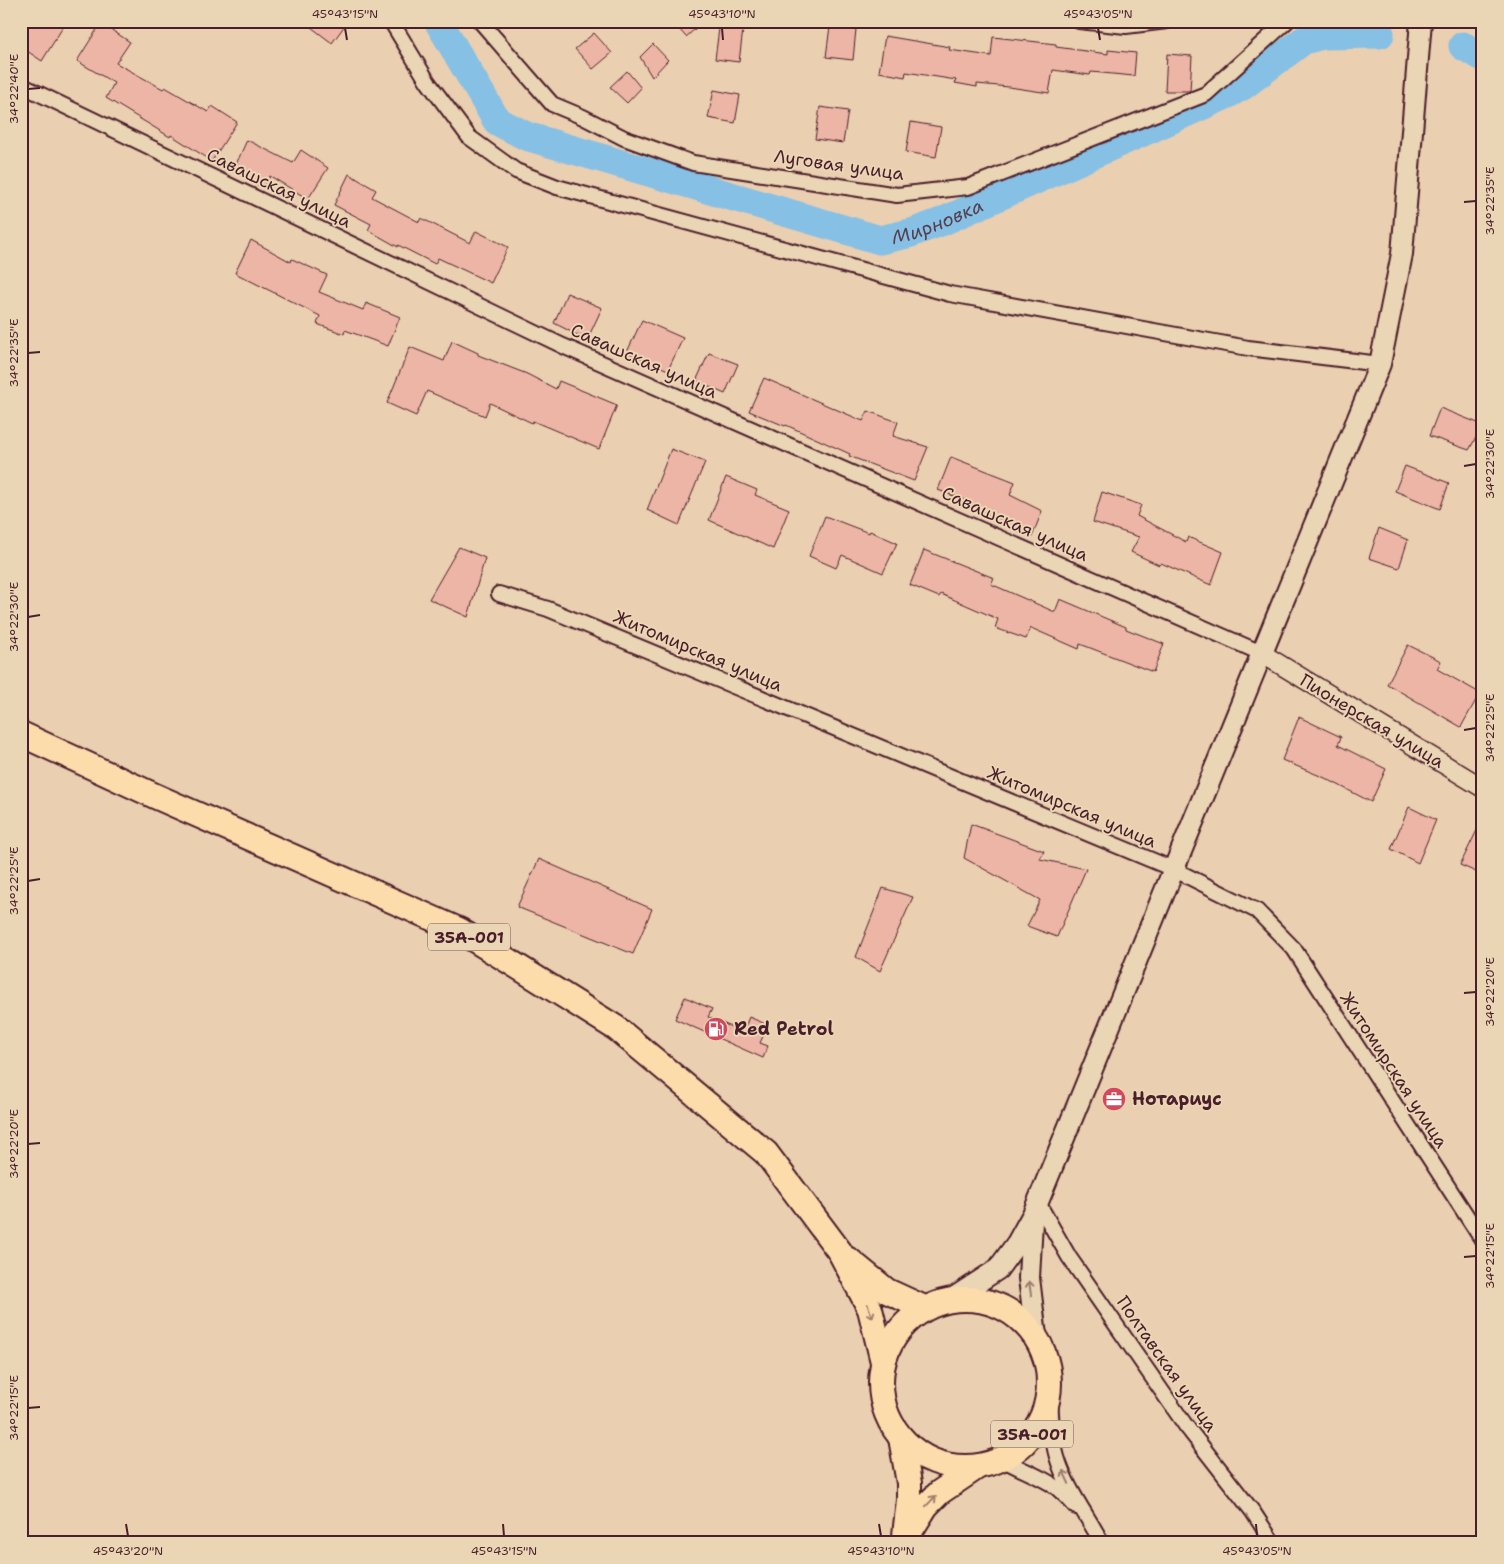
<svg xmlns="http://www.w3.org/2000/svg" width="1504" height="1564" font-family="'Shantell Sans',sans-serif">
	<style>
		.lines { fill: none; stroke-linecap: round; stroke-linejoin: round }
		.river { stroke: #86c0e5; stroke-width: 29 }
		.building { fill: #edb5a5; stroke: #4a1f2b }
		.minor-casing { stroke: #4a1f2b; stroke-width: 18 }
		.tertiary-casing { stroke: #4a1f2b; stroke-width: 21 }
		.secondary-casing { stroke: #4a1f2b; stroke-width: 24 }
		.trunk-casing { stroke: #4a1f2b; stroke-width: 28 }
		.minor { stroke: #ead5b4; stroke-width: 14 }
		.tertiary { stroke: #ead5b4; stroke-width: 18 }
		.secondary { stroke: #ead5b4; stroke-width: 20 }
		.trunk { stroke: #fddcac; stroke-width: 24 }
		.oneway { stroke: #9a7a70 }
		.oneway2 { stroke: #a47e6c }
		.ticks { fill: none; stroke: #4a1f2b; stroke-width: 2 }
		.labels { text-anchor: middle; stroke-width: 4; stroke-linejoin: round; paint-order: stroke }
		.shield { fill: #ead5b4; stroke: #7a5654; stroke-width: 1 }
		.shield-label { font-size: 16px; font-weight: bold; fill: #4a1f2b }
		.street-label { font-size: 18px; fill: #4a1f2b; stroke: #ead5b4 }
		.poi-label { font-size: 18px; font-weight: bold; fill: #4a1f2b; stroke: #ead5b4; text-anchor: start }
		.water-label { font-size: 19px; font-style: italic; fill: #563f50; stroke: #ead5b4 }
		.neatline { fill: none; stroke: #4a1f2b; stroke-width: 2 }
		.ticks-label { font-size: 12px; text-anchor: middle; fill: #4a1f2b }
	</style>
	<rect width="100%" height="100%" fill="#ebcfb1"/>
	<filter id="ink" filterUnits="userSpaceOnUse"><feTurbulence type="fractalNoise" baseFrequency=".02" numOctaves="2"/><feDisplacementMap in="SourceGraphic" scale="10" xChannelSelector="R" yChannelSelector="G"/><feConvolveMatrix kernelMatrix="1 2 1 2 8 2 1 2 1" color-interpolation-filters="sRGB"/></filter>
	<g filter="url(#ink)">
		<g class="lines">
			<g class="river">
				<path id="s1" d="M438,21L497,121L526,136L880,240L911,233L941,222L1226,95L1244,85L1304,40L1323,35L1380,34"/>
				<path d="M1463,46L1483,57"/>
			</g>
		</g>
		<g class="building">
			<path d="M30,21H55L63,27L42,61L21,47V36Z"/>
			<path d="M303,21H348L332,43Z"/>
			<path d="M672,21H704L686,37Z"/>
			<path d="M720,21H744L739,62L715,59Z"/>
			<path d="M101,23L130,42L116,63L163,89L165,87L208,112L212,106L237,122L212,161L171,135L170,137L106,98L114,83L77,61Z"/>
			<path d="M830,26L856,29L853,60L826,57Z"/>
			<path d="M594,33L612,53L593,69L575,49Z"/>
			<path d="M885,36L950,47L949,50L991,56L993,37L1056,44V47L1108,54V50L1136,53L1134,76L1091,72L1090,75L1053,70L1049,93L1009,87L977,84V87L955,83L956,80L906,72L905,77L879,72Z"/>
			<path d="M653,44L668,60L652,77L640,57Z"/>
			<path d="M1167,54L1192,56L1190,91H1165Z"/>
			<path d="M627,71L641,88L627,103L610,87Z"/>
			<path d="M714,90L740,95L735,123L708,118Z"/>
			<path d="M820,107L848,111L843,143L815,139Z"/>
			<path d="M911,122L941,127L936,157L906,152Z"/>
			<path d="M247,140L293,163L301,150L328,168L308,199L270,176L264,188L233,171Z"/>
			<path d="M349,174L376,190L372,197L419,222L421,218L470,243L476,231L508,247L491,283L438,258L435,264L398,245V247L368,230L371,224L334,205Z"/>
			<path d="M251,240L291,262L292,259L327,275L319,292L363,310L366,303L400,317L388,346L345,330L344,334L317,324L320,316L235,273Z"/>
			<path d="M567,293L602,308L587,340L554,323Z"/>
			<path d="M642,320L683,338L668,370L627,352Z"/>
			<path d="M452,341L478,353V355L527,374L556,389L559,381L617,405L599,449L533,421L532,423L490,403L485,416L427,391L416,416L387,403L410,347L444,361Z"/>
			<path d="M709,353L738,364L725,394L696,381Z"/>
			<path d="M764,378L863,421L868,411L898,422L893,436L928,447L914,481L849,456L850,454L786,425L785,426L749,411Z"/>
			<path d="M1440,408L1483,425L1469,450L1429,436Z"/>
			<path d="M671,449L705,462L679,525L647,510Z"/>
			<path d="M951,457L1015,482L1010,495L1042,511L1032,537L1001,524L1003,520L971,506L972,503L938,490Z"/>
			<path d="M1405,466L1449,483L1440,509L1395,491Z"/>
			<path d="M726,477L757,490L755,495L789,509L773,549L709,520Z"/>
			<path d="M1102,492L1141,505L1137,516L1186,542L1188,537L1223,552L1211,585L1161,563L1159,565L1131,552L1139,537L1093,522Z"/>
			<path d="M825,516L869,533L870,531L897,543L883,573L842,555L836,568L809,556Z"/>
			<path d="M1379,528L1408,540L1399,568L1369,558Z"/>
			<path d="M459,547L485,558L468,617L429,599Z"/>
			<path d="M924,550L994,578L991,584L1055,612L1060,599L1126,627V629L1164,644L1153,672L1080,644L1079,649L1031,628L1026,639L995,628L998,619L941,594L939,597L910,585Z"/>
			<path d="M1408,645L1441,661L1437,669L1480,693L1461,727L1387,684Z"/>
			<path d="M1299,717L1341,737L1338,745L1386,769L1371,802L1325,778L1282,760Z"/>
			<path d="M1409,807L1436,820L1418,863L1391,849Z"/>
			<path d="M1483,818V875L1460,865Z"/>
			<path d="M971,824L1044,851L1040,859L1086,869L1057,937L1027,926L1040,900L964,858Z"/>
			<path d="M539,859L652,909L633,954L517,907Z"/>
			<path d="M883,888L913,897L880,971L856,957Z"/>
			<path d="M685,997L712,1009L708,1017L743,1032L749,1017L768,1025L760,1043L768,1046L763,1058L675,1019Z"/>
		</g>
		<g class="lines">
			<g class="minor-casing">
				<g id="minor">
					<path d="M391,21L428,82L469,137L516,171L557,187L950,294L1248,348L1380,364"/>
					<path d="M480,21L552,104L583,117L624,138L693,163L897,195L968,187L1206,94L1287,21"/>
					<path d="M1079,21L1126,26L1167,21"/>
					<path d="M21,85L563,346L1261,653"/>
					<path d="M499,594L548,609L1173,869L1257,911L1294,949L1483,1241"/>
					<path d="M1037,1201L1069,1257L1186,1426L1253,1512L1273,1543"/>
					<path d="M1050,1392C1051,1413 1051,1437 1057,1457C1066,1488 1087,1515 1102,1543"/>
					<path d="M1002,1459C1019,1469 1040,1476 1056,1487C1063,1493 1070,1500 1076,1507"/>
				</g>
			</g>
			<g class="tertiary-casing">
				<path id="tertiary" d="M1261,653L1483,788"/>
			</g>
			<g class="secondary-casing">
				<g id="secondary">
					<path d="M1032,1221L1029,1278L1036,1336"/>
					<path d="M952,1299L998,1269L1017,1243L1033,1214L1380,364L1402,254L1421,21"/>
				</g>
			</g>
			<g class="trunk-casing">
				<g id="trunk">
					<path d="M21,734L155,796L459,930L616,1028L766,1153L840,1252L870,1309L883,1362"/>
					<path d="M849,1260L887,1291L924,1308"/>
					<circle cx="965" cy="1383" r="84"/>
					<path d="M901,1438L909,1483V1500L905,1535"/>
					<path d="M903,1543L926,1506L940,1492L977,1467"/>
				</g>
			</g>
			<use href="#minor" class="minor"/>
			<use href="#tertiary" class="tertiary"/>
			<use href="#secondary" class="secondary"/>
			<use href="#trunk" class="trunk"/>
		</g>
		<defs><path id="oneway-shaft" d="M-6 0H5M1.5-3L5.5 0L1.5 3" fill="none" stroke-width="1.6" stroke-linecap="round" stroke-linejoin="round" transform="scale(1.25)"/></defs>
		<g class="oneway">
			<use href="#oneway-shaft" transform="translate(1030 1288) rotate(-98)"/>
			<use href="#oneway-shaft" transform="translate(1066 1477) rotate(-115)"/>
		</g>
		<g class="oneway2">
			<use href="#oneway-shaft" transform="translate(870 1311) rotate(70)"/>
			<use href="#oneway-shaft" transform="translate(931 1501) rotate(-46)"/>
		</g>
	</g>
	<path class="ticks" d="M345,28L347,40M722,28L723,40M1098,28L1100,40M28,89L40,88M1464,202L1476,201M28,353L40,352M1464,466L1476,464M28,617L40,615M1464,730L1476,728M28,881L40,879M1464,993L1476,992M28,1144L40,1143M1464,1257L1476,1256M28,1408L40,1407M126,1524L128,1536M503,1524L504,1536M879,1524L881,1536M1256,1524L1257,1536"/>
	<defs>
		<g id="fuel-disc" transform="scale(1.25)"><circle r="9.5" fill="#d1495b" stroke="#ead5b4"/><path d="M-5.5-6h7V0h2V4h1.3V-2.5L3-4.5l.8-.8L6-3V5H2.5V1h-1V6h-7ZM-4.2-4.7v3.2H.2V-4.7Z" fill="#fff"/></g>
		<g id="office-disc" transform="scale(1.25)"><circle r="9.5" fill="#d1495b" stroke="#ead5b4"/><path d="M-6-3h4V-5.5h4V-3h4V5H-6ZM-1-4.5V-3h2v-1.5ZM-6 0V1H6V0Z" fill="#fff"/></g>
	</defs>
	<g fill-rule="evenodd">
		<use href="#fuel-disc" x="716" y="1029"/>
		<use href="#office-disc" x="1114" y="1099"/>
	</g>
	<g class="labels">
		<g class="shield">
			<rect x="428" y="923.5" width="82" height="27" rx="4"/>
			<rect x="991" y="1420.5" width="82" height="27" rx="4"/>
		</g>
		<g class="shield-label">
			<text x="469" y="943">35А-001</text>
			<text x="1032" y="1440">35А-001</text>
		</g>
		<g class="street-label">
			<text transform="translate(839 165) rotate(8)" y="6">Луговая улица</text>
			<text transform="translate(279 188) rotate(26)" y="6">Савашская улица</text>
			<text transform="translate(644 361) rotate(24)" y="6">Савашская улица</text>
			<text transform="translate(1015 524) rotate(24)" y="6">Савашская улица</text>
			<text transform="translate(698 651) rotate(23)" y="6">Житомирская улица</text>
			<text transform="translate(1372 721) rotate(31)" y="6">Пионерская улица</text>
			<text transform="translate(1072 807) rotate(23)" y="6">Житомирская улица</text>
			<text transform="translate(1394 1070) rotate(57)" y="6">Житомирская улица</text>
			<text transform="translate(1167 1364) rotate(55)" y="6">Полтавская улица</text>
		</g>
		<g class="poi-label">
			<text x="734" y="1035">Red Petrol</text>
			<text x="1132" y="1105">Нотариус</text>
		</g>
		<g class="water-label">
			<text dy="7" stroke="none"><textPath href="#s1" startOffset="578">Мирновка</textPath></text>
		</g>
	</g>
	<rect width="1504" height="1564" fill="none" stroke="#ead5b4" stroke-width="55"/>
	<rect x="28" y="28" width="1448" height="1508" class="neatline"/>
	<g class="ticks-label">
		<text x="345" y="18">45°43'15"N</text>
		<text x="722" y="18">45°43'10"N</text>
		<text x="1098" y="18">45°43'05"N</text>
		<text transform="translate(14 89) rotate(-90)" y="4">34°22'40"E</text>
		<text transform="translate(1490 201) rotate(-90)" y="4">34°22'35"E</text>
		<text transform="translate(14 353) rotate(-90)" y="4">34°22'35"E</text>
		<text transform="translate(1490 464) rotate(-90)" y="4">34°22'30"E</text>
		<text transform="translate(14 617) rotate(-90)" y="4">34°22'30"E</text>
		<text transform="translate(1490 728) rotate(-90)" y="4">34°22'25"E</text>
		<text transform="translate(14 881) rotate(-90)" y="4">34°22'25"E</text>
		<text transform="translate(1490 992) rotate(-90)" y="4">34°22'20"E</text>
		<text transform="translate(14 1144) rotate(-90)" y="4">34°22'20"E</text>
		<text transform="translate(1490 1256) rotate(-90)" y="4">34°22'15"E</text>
		<text transform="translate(14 1408) rotate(-90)" y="4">34°22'15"E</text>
		<text x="128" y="1555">45°43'20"N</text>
		<text x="504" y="1555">45°43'15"N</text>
		<text x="881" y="1555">45°43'10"N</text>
		<text x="1257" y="1555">45°43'05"N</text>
	</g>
</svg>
